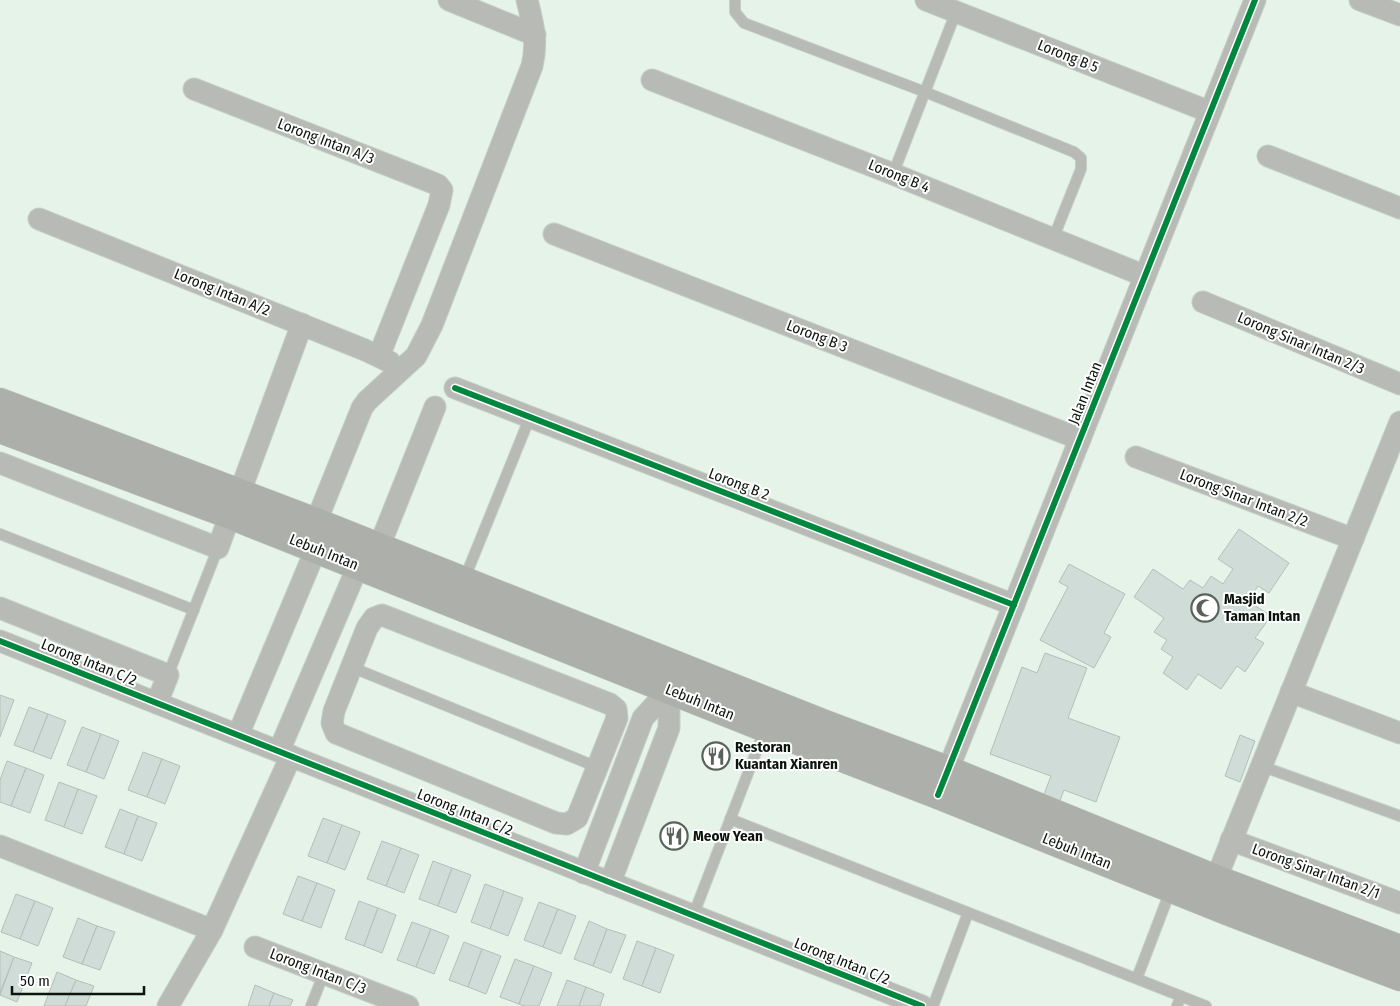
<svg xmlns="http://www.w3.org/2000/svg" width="1400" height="1006" font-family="'Fira Sans Condensed',sans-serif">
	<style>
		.building { fill: #d0dcd7; stroke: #b3bfba }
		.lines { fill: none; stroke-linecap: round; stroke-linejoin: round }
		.service-casing { stroke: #c4cec7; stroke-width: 12 }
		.minor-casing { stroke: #c4cec7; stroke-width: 23 }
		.secondary-casing { stroke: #c4cec7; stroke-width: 29 }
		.service { stroke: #b7bab5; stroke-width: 10 }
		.minor { stroke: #b7bab5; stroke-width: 21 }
		.secondary { stroke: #acafaa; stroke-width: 28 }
		.cycleway-casing { stroke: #fff; stroke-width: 9 }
		.cycleway { stroke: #00873e; stroke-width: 6 }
		.labels { text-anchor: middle; stroke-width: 4; stroke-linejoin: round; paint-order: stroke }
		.street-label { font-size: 15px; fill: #0b140d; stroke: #fff }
		.poi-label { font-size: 15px; font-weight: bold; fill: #0b140d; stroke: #fff; text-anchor: start }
	</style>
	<rect width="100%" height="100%" fill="#e6f3e9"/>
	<g class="building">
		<path d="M1239,529L1289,563L1269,593L1258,586L1248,601L1271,616L1255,638L1264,643L1245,672L1237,666L1221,689L1198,674L1187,690L1163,673L1173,657L1161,649L1167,640L1154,632L1164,618L1134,597L1153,569L1183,589L1190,580L1203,588L1211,576L1223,584L1233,569L1218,559Z"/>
		<path d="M1069,564L1125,594L1104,633L1111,637L1094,668L1040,640L1068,587L1059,582Z"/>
		<path d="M1045,653L1087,668L1068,718L1120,737L1096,802L1064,790L1059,803L1043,797L1051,776L990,754L1022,667L1037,673Z"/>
		<path d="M0,695L14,700L0,737Z"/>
		<path d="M29,707L48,714L33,752L14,745Z"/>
		<path d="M48,714L66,721L51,759L33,752Z"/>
		<path d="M82,727L101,734L86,772L67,765Z"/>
		<path d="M101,734L119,741L104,779L86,772Z"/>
		<path d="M1240,735L1255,741L1240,782L1225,776Z"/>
		<path d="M143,752L162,759L147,797L128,790Z"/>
		<path d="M162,759L180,766L165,804L147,797Z"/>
		<path d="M7,761L26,768L11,806L0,802V780Z"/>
		<path d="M26,768L44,775L30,813L11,806Z"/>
		<path d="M59,782L78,789L64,827L45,820Z"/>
		<path d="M78,789L97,796L82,834L64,827Z"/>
		<path d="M120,809L138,816L124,854L105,847Z"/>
		<path d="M138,816L157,823L142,861L124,854Z"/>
		<path d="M323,818L342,825L327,863L308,856Z"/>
		<path d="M342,825L360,832L345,870L327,863Z"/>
		<path d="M382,841L401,848L386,886L367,879Z"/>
		<path d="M401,848L419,855L404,893L386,886Z"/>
		<path d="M433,861L452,868L438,906L419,899Z"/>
		<path d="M452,868L471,875L456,913L438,906Z"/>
		<path d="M298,876L317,883L302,921L283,914Z"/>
		<path d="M317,883L335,890L321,928L302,921Z"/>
		<path d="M485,884L504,891L490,929L471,922Z"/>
		<path d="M504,891L523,898L508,936L490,929Z"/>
		<path d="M16,894L35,901L20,939L1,932Z"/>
		<path d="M35,901L53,908L38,946L20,939Z"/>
		<path d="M359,901L378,908L364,946L345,939Z"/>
		<path d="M539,902L558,909L543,947L524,940Z"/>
		<path d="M378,908L396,915L382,953L364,946Z"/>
		<path d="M558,909L576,916L561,954L543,947Z"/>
		<path d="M78,918L97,926L82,964L63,957Z"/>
		<path d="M589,921L607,929L593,966L574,959Z"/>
		<path d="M412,922L431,929L416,967L397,960Z"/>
		<path d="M97,926L115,932L100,970L82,964Z"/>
		<path d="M431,929L449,936L434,974L416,967Z"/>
		<path d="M607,929L626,935L611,973L593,966Z"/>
		<path d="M637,941L656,948L642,986L623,979Z"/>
		<path d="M464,942L482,949L468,987L449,980Z"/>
		<path d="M656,948L674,955L660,993L642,986Z"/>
		<path d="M482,949L501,956L486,994L468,987Z"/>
		<path d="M0,951L14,957L0,993Z"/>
		<path d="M14,957L32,963L17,1002L0,995Z"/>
		<path d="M515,959L534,966L519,1004L500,997Z"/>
		<path d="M534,966L552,973L539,1006H524L519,1004Z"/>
		<path d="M57,972L76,980L65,1006H44Z"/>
		<path d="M76,980L94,986L86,1006H65Z"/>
		<path d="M567,980L586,987L579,1006H557Z"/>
		<path d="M255,985L274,993L269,1006H248Z"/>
		<path d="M586,987L604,994L600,1006H579Z"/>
		<path d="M274,993L293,1000L290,1006H269Z"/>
	</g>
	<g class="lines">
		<g class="service-casing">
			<g id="service">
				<path d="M735,0V12L744,23L925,92L1074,152L1081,158V169L1053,239"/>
				<path d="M893,174L956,12"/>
				<path d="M0,534L194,610"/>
				<path d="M464,580L530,417"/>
				<path d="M351,667L597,767"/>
				<path d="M168,675L218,548"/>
				<path d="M1261,766L1400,816"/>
				<path d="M730,819L1206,1006"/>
				<path d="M693,916L765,729"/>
				<path d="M1137,978L1171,889"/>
				<path d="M311,1006L324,973"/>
				<path d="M933,1006L968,913"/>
				<path d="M1177,1006L1181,996"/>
			</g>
		</g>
		<g class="minor-casing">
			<g id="minor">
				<path d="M449,0L535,35"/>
				<path d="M926,0L1210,112"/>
				<path d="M1360,0L1400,15"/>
				<path d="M652,80L893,174L1145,276"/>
				<path d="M194,89L431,182L438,185L442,190L439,205L379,356"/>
				<path d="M1268,156L1400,208"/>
				<path d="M39,219L365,350L390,362"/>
				<path d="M554,234L1080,439"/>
				<path d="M1203,302L1400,384"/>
				<path d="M455,388L1014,605"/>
				<path d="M1136,457L1353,539"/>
				<path d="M0,463L218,548L230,515"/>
				<path d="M240,492L302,324"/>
				<path d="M316,522L362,408L367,401L416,356L432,325L532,66C538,41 533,24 527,0"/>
				<path d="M379,547L435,407"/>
				<path d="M0,608L168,675L157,703"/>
				<path d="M382,615L610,704L616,709L617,718L577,818L567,824L556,823L336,733L332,723L334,711L367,628L374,618Z"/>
				<path d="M0,641L922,1006"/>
				<path d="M1291,692L1400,733"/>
				<path d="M238,735L316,549"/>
				<path d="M279,751L358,566"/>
				<path d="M942,785L1255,0"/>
				<path d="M1231,840L1400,903"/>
				<path d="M0,846L212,930"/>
				<path d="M584,873L643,718L669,690"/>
				<path d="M1216,879L1400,422"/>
				<path d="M610,883L669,728V690L674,678"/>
				<path d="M255,947L408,1006"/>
				<path d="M168,1006L212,930L291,756"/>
			</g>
		</g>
		<g class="secondary-casing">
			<g id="secondary">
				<path d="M0,402L316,522L825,724L948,770L1216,879L1400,949"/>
				<path d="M0,429L230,515L765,728L938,795L1227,911L1400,977"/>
			</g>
		</g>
		<use href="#service" class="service"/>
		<use href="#minor" class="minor"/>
		<use href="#secondary" class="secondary"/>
		<g class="cycleway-casing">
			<g id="cycleway">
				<path d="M455,388L1014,605"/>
				<path d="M0,641L922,1006"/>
				<path d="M938,795L1255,0"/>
			</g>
		</g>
		<use href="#cycleway" class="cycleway"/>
	</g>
	<defs>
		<g id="mosque-ring" transform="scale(1.4375)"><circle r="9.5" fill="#fff" stroke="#58625a" stroke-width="1.5"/><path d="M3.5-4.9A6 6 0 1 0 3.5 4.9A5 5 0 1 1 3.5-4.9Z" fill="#58625a"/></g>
		<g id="restaurant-ring" transform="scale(1.4375)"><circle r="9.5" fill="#fff" stroke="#58625a" stroke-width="1.5"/><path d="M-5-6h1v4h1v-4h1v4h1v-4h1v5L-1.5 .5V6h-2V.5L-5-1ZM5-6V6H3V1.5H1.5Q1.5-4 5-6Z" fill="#58625a"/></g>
	</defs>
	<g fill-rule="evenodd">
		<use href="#mosque-ring" x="1205" y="608"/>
		<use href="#restaurant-ring" x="716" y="756"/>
		<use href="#restaurant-ring" x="674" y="836"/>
	</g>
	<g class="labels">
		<g class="street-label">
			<text transform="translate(1068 56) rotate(22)" y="5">Lorong B 5</text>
			<text transform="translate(326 141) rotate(21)" y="5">Lorong Intan A/3</text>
			<text transform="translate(899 176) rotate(22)" y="5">Lorong B 4</text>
			<text transform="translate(222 292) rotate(22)" y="5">Lorong Intan A/2</text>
			<text transform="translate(817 336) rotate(21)" y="5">Lorong B 3</text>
			<text transform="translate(1301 343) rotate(23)" y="5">Lorong Sinar Intan 2/3</text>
			<text transform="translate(1085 393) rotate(-68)" y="5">Jalan Intan</text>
			<text transform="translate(739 484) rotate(21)" y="5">Lorong B 2</text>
			<text transform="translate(1244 498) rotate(21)" y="5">Lorong Sinar Intan 2/2</text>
			<text transform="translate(324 552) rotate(22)" y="5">Lebuh Intan</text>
			<text transform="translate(89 662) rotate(22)" y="5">Lorong Intan C/2</text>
			<text transform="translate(700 702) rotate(22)" y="5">Lebuh Intan</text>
			<text transform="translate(465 812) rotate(22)" y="5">Lorong Intan C/2</text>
			<text transform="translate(1077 851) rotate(22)" y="5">Lebuh Intan</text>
			<text transform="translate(1316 871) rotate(20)" y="5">Lorong Sinar Intan 2/1</text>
			<text transform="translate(842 961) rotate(22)" y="5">Lorong Intan C/2</text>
			<text transform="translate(318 971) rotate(21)" y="5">Lorong Intan C/3</text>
		</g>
		<g class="poi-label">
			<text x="1224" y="604">Masjid<tspan x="1224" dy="17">Taman Intan</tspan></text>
			<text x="735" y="752">Restoran<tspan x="735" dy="17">Kuantan Xianren</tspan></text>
			<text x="693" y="841">Meow Yean</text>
		</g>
	</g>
	<path d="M12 986v8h132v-8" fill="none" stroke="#0b140d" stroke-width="2.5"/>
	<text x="20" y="986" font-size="15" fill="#0b140d" stroke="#ffffff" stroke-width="4" paint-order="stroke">50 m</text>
</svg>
